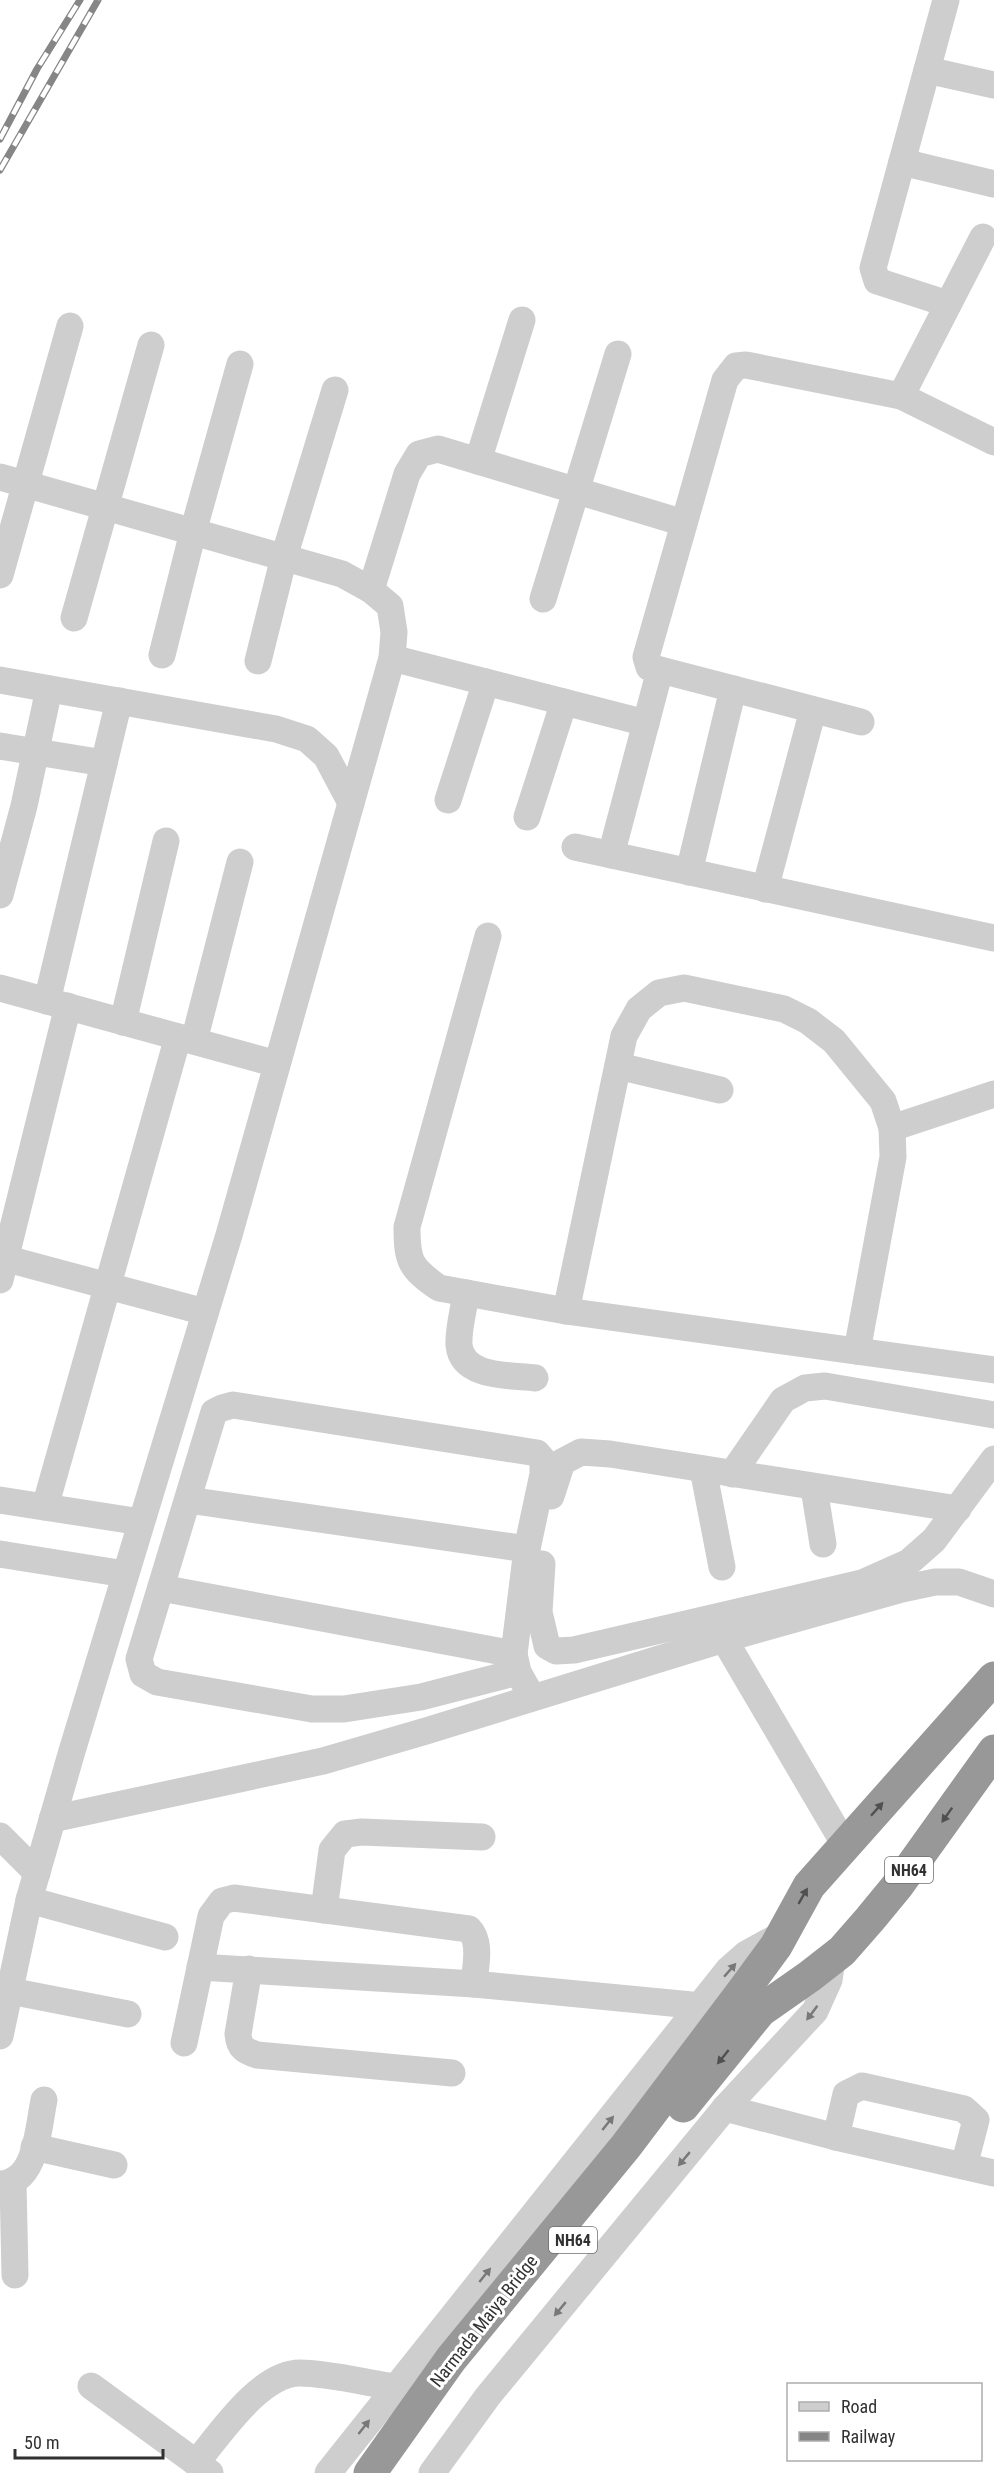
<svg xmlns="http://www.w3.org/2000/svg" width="994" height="2473" font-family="'Roboto Condensed',sans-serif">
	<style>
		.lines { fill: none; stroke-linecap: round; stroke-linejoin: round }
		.minor { stroke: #cecece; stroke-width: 27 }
		.highway { stroke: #989898; stroke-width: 33 }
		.rail-casing { stroke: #868686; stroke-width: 7 }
		.rail { stroke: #fff; stroke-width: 4.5; stroke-dasharray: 14; stroke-linecap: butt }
		.oneway { fill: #505050 }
		.oneway2 { fill: #787878 }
		.labels { text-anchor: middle; stroke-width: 6; stroke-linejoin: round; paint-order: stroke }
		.shield { fill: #fff; stroke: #6f6f6f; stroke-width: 1.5 }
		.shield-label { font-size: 16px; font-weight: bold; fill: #313131 }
		.street-label { font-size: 18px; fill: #313131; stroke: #fff }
	</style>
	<rect width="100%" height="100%" fill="#fff"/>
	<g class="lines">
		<g class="minor">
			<path d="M946,0L873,268L877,281L948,304"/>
			<path d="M927,70L994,85"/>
			<path d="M902,162L994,184"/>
			<path d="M901,396L983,237"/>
			<path d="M478,461L522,320"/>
			<path d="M0,477L342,574L371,590L390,606L394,632L392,658L229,1235L72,1751L29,1900L0,2036"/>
			<path d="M0,575L70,326"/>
			<path d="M371,590L407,474L419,454L438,449L684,523"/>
			<path d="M543,599L618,354"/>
			<path d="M74,618L151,345"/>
			<path d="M162,655L193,532L240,364"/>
			<path d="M392,658L646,723"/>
			<path d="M258,661L284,557L335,390"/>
			<path d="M0,680L276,729L307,739L326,756L351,803"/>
			<path d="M861,722L649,667L646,657L725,380L736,366L746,365L901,396L994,442"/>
			<path d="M0,746L104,763"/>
			<path d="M448,800L486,682"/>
			<path d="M527,817L564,702"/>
			<path d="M575,847L994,938"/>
			<path d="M611,855L660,670"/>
			<path d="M689,872L733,689"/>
			<path d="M765,889L813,710"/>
			<path d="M0,895L24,806L49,689"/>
			<path d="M488,936L407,1227C407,1261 410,1268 439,1288L566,1311L994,1370"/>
			<path d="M0,988L277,1064"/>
			<path d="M47,1001L119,701"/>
			<path d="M123,1022L166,841"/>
			<path d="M194,1041L240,862"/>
			<path d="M618,1066L720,1090"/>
			<path d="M892,1128L994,1094"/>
			<path d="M0,1257L205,1312"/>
			<path d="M0,1280L68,1006"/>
			<path d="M466,1293C464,1309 458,1329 459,1345C462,1378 510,1375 535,1378"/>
			<path d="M566,1311L624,1036L639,1009L659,993L684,988L784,1009L808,1021L834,1041L883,1101L892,1128L893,1157L857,1351"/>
			<path d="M703,1469L722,1567"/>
			<path d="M732,1474L783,1400L805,1388L825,1386L994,1415"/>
			<path d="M814,1488L823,1544"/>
			<path d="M551,1496L562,1462L581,1452L610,1454L958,1509"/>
			<path d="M0,1500L141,1522"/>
			<path d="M188,1500L527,1549"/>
			<path d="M45,1507L178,1037"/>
			<path d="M0,1554L125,1574"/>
			<path d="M542,1564L539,1612L547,1646L556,1651L574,1650L862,1583L909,1562L934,1540L994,1459"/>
			<path d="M161,1588L514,1654"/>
			<path d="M724,1639L845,1845"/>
			<path d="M518,1672L421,1697L344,1709H312L157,1682L143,1674L139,1659L214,1412L222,1408L233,1405L537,1453L543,1460V1474L527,1549L514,1654L518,1672L532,1697"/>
			<path d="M52,1819L323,1761L426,1731L724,1639L902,1589L935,1582H959L994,1594"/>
			<path d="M0,1836L37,1873"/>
			<path d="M29,1900L165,1937"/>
			<path d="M324,1910L332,1850L345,1834L362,1832L482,1837"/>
			<path d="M200,1967L474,1984L702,2006"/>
			<path d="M249,1969L238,2034C239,2048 245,2051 257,2055L452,2073"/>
			<path d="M10,1991L128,2014"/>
			<path d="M184,2043L211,1916L222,1901L234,1898L469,1929C482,1942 475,1968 474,1984"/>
			<path d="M725,2108L836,2137L994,2173"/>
			<path d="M836,2137L846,2094L862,2086L964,2109L976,2120L964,2166"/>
			<path d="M34,2147L114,2165"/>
			<path d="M13,2182L15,2275"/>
			<path d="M0,2184C37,2183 38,2128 44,2100"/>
			<path d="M91,2386L210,2473"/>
			<path d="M196,2463C220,2434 260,2373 300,2373C328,2373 367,2383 396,2387"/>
			<path d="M328,2473L729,1969L746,1954L781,1935"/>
			<path d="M432,2473L488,2396L725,2108L815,2011L829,1980L832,1959"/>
		</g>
		<g class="highway">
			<path d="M683,2106L760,2011L810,1976L842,1951L870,1919L898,1885L994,1751"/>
			<path d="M370,2473L451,2359L626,2146L743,1991L776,1946L809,1886L994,1678"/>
		</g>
		<g class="rail-casing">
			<g id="rail">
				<path d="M0,139L37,69L80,0"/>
				<path d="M0,170L98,0"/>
			</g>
		</g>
		<use href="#rail" class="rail"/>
	</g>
	<defs><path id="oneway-solid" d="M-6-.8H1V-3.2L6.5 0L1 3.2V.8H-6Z" transform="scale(1.5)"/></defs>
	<g class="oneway">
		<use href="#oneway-solid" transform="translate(877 1809) rotate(-48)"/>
		<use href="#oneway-solid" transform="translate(947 1815) rotate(125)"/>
		<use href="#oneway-solid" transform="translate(803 1896) rotate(-60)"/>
		<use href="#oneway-solid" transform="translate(723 2057) rotate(129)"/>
	</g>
	<g class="oneway2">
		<use href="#oneway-solid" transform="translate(730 1970) rotate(-49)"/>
		<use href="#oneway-solid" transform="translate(812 2013) rotate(127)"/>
		<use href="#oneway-solid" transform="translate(608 2123) rotate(-51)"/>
		<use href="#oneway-solid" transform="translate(684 2159) rotate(130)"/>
		<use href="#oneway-solid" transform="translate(485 2275) rotate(-51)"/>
		<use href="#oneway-solid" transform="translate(560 2309) rotate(130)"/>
		<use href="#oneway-solid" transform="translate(364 2427) rotate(-52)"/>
	</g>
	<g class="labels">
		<g class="shield">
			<rect x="885" y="1857" width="48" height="26" rx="4.5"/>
			<rect x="549" y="2227" width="48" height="26" rx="4.5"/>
		</g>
		<g class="shield-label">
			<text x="909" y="1876">NH64</text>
			<text x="573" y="2246">NH64</text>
		</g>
		<g class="street-label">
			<text transform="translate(484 2321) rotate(-52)" y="6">Narmada Maiya Bridge</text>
		</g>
	</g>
	<rect x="787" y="2383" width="195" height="78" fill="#ffffff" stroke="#adadad" stroke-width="1.5"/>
	<rect x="799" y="2402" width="30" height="9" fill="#cecece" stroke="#adadad" stroke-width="1.5"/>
	<text x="841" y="2413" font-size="18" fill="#313131">Road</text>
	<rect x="799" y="2432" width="30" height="9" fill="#868686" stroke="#adadad" stroke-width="1.5"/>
	<text x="841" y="2443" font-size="18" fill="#313131">Railway</text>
	<path d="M15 2449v9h148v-9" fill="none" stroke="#313131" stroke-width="3"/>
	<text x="24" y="2449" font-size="18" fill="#313131" stroke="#ffffff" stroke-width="4.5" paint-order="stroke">50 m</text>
</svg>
